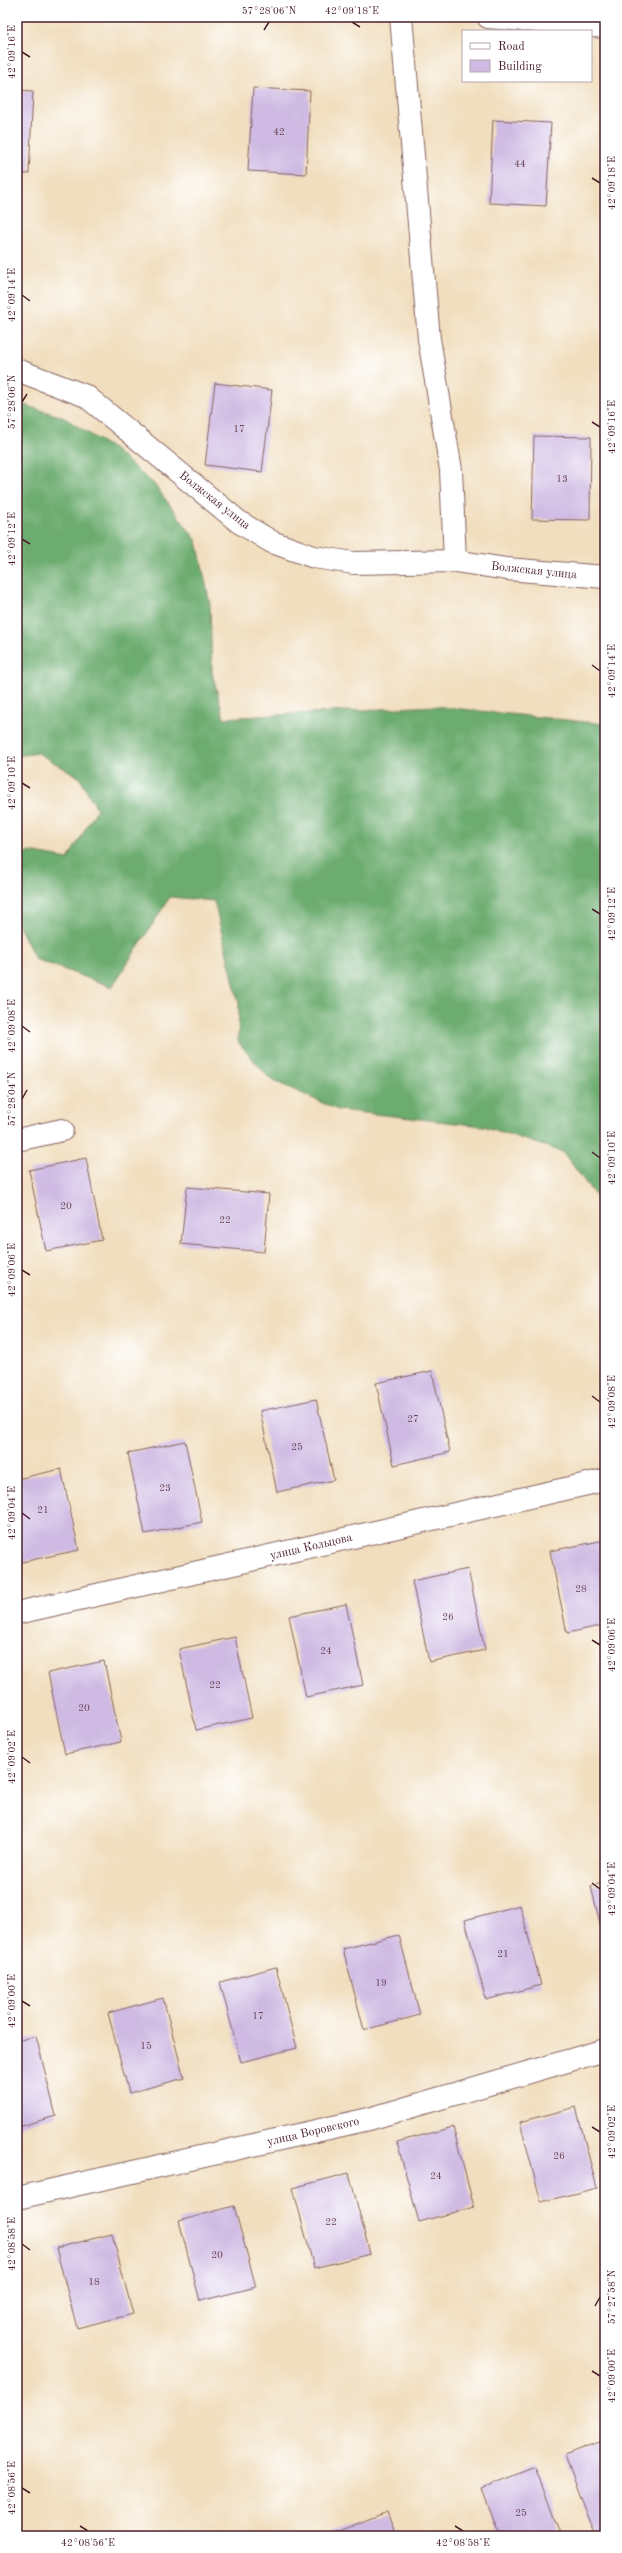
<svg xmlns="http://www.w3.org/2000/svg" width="622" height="2553" font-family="'Old Standard TT',serif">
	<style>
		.forest { fill: #6cac6e; stroke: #5b664c }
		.building { fill: #cfbae3 }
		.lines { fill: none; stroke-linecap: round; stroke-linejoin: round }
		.street-casing { stroke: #84625e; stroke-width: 24 }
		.street { stroke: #fff; stroke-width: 22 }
		.ticks { fill: none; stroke: #4a1f2b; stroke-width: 1.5 }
		.labels { text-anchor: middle; stroke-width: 3; stroke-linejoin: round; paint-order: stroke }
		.number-label { font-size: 10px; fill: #6b4659 }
		.street-label { font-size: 12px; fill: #4a1f2b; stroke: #fff }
		.neatline { fill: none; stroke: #4a1f2b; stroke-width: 1.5 }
		.ticks-label { font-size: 10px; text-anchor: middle; fill: #4a1f2b }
	</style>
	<rect width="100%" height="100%" fill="#fff"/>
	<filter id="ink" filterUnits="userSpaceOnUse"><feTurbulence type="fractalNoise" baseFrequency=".025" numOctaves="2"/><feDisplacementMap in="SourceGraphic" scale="8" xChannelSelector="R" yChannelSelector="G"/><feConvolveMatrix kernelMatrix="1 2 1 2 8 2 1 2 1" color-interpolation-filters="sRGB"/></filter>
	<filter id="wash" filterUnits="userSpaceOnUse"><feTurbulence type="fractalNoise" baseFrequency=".012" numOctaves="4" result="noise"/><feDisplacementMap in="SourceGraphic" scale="16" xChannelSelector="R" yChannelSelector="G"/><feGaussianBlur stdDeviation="0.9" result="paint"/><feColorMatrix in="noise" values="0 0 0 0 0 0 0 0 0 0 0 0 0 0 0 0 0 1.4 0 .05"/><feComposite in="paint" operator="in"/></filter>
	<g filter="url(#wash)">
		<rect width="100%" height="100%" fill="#f1debe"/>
		<path class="forest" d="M17,403L63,417L113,449L154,484L197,541L210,604L212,673L224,718L433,706L605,724V1209L563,1152L483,1126L338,1110L270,1079L238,1042L239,1004L214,901L170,897L112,987L35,959L17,922V855L30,852L68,859L97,809L79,777L38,753L17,756Z"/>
		<g id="blocks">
			<g class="building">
				<path d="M253,88L310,91L306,174L248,171Z"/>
				<path d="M17,90L33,91L29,174L17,173Z"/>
				<path d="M493,120L551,123L546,206L489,203Z"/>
				<path d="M215,383L272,390L262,472L205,465Z"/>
				<path d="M534,436L591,437L590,520L532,519Z"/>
				<path d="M86,1158L102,1240L46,1251L29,1170Z"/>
				<path d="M187,1187L269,1194L264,1252L181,1244Z"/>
				<path d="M432,1371L450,1452L394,1465L376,1383Z"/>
				<path d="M316,1399L334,1480L277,1492L260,1411Z"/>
				<path d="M185,1441L202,1522L145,1534L128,1453Z"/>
				<path d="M61,1469L79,1550L22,1562L17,1539V1479Z"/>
				<path d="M605,1540V1625L567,1633L550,1551Z"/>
				<path d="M468,1569L485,1650L429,1662L412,1581Z"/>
				<path d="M346,1604L363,1685L306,1697L289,1616Z"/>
				<path d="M235,1637L252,1718L196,1730L179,1649Z"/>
				<path d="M104,1661L121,1742L65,1754L48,1673Z"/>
				<path d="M605,1882V1940H604L591,1886Z"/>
				<path d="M520,1905L541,1985L486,2000L465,1920Z"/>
				<path d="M399,1935L420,2015L364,2030L343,1949Z"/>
				<path d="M276,1967L297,2048L241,2062L220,1982Z"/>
				<path d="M163,1998L184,2078L129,2093L108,2013Z"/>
				<path d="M36,2036L56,2116L17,2127V2041Z"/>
				<path d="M576,2107L597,2188L541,2202L520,2122Z"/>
				<path d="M453,2127L474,2207L419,2222L397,2142Z"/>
				<path d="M349,2173L370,2254L314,2268L293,2188Z"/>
				<path d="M234,2206L256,2287L200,2301L179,2221Z"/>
				<path d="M112,2234L133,2314L77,2328L56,2248Z"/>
				<path d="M17,2340L22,2358L17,2359Z"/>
				<path d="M605,2440V2529L595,2533L565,2455Z"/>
				<path d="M535,2467L561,2536H500L482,2488Z"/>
				<path d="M387,2512L396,2536H335L333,2533Z"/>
			</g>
		</g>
	</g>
	<g filter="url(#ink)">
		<use href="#blocks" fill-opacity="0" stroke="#84625e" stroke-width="1"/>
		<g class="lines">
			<g class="street-casing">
				<g id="street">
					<path d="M401,17L429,339L451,470L455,561"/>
					<path d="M488,17L605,27"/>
					<path d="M17,370L86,396L239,522L272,542L314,557L354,563L455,561L507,569L605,577"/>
					<path d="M17,1140L62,1130"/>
					<path d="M17,1613L605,1480"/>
					<path d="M17,2198L369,2119L605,2050"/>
				</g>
			</g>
			<use href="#street" class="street"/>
		</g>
	</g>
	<path class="ticks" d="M352,22L360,27M264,30L269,22M22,52L30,57M592,178L600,183M22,295L30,301M22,402L27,394M592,422L600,427M22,539L30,544M592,665L600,671M22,783L30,788M592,909L600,914M22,1026L30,1032M22,1099L27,1090M592,1152L600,1158M22,1270L30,1275M592,1396L600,1402M22,1513L30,1519M592,1640L600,1645M22,1757L30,1763M592,1883L600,1889M22,2001L30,2006M592,2127L600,2132M22,2244L30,2250M595,2306L600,2297M592,2371L600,2376M22,2488L30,2493M80,2526L88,2531M455,2526L463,2531"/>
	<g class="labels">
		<g class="number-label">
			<text x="279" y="135">42</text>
			<text x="520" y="167">44</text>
			<text x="239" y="432">17</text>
			<text x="562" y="482">13</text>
			<text x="66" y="1209">20</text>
			<text x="225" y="1223">22</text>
			<text x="413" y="1422">27</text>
			<text x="297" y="1450">25</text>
			<text x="165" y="1491">23</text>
			<text x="43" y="1513">21</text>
			<text x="581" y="1592">28</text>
			<text x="448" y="1620">26</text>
			<text x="326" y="1654">24</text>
			<text x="215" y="1688">22</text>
			<text x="84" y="1711">20</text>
			<text x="503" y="1957">21</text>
			<text x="381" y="1986">19</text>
			<text x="258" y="2019">17</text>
			<text x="146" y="2049">15</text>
			<text x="559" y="2159">26</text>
			<text x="436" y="2179">24</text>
			<text x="331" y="2225">22</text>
			<text x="217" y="2258">20</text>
			<text x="94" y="2285">18</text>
			<text x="521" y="2516">25</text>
		</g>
		<g class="street-label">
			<text transform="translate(215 500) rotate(38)" y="4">Волжская улица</text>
			<text transform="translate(534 570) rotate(6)" y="4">Волжская улица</text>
			<text transform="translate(311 1546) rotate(-13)" y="4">улица Кольцова</text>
			<text transform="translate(313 2131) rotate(-13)" y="4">улица Воровского</text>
		</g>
	</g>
	<rect width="622" height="2553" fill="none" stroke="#fff" stroke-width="44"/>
	<rect x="462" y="30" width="130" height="52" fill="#ffffff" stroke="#b7a5aa"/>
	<rect x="470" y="43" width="20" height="6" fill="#ffffff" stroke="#b7a5aa"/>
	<text x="498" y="50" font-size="12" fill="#4a1f2b">Road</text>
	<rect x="470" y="60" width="20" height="12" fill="#cfbae3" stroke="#b7a5aa"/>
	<text x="498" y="70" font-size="12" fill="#4a1f2b">Building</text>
	<rect x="22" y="22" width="578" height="2509" class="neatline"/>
	<g class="ticks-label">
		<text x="269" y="14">57°28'06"N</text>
		<text x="352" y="14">42°09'18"E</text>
		<text transform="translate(11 52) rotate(-90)" y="4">42°09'16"E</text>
		<text transform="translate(611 183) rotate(-90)" y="4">42°09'18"E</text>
		<text transform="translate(11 295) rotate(-90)" y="4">42°09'14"E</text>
		<text transform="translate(11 402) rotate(-90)" y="4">57°28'06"N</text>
		<text transform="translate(611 427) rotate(-90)" y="4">42°09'16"E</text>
		<text transform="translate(11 539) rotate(-90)" y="4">42°09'12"E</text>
		<text transform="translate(611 671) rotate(-90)" y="4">42°09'14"E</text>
		<text transform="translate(11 783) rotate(-90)" y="4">42°09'10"E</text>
		<text transform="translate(611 914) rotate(-90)" y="4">42°09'12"E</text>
		<text transform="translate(11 1026) rotate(-90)" y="4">42°09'08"E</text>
		<text transform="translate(11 1099) rotate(-90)" y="4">57°28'04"N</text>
		<text transform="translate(611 1158) rotate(-90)" y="4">42°09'10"E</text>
		<text transform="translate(11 1270) rotate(-90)" y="4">42°09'06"E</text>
		<text transform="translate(611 1402) rotate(-90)" y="4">42°09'08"E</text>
		<text transform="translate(11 1513) rotate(-90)" y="4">42°09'04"E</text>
		<text transform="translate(611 1645) rotate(-90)" y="4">42°09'06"E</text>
		<text transform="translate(11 1757) rotate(-90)" y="4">42°09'02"E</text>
		<text transform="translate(611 1889) rotate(-90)" y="4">42°09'04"E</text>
		<text transform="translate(11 2001) rotate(-90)" y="4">42°09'00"E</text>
		<text transform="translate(611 2132) rotate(-90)" y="4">42°09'02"E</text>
		<text transform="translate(11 2244) rotate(-90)" y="4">42°08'58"E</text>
		<text transform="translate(611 2297) rotate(-90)" y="4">57°27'58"N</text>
		<text transform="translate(611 2376) rotate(-90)" y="4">42°09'00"E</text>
		<text transform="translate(11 2488) rotate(-90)" y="4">42°08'56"E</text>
		<text x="88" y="2546">42°08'56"E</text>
		<text x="463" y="2546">42°08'58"E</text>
	</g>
</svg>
